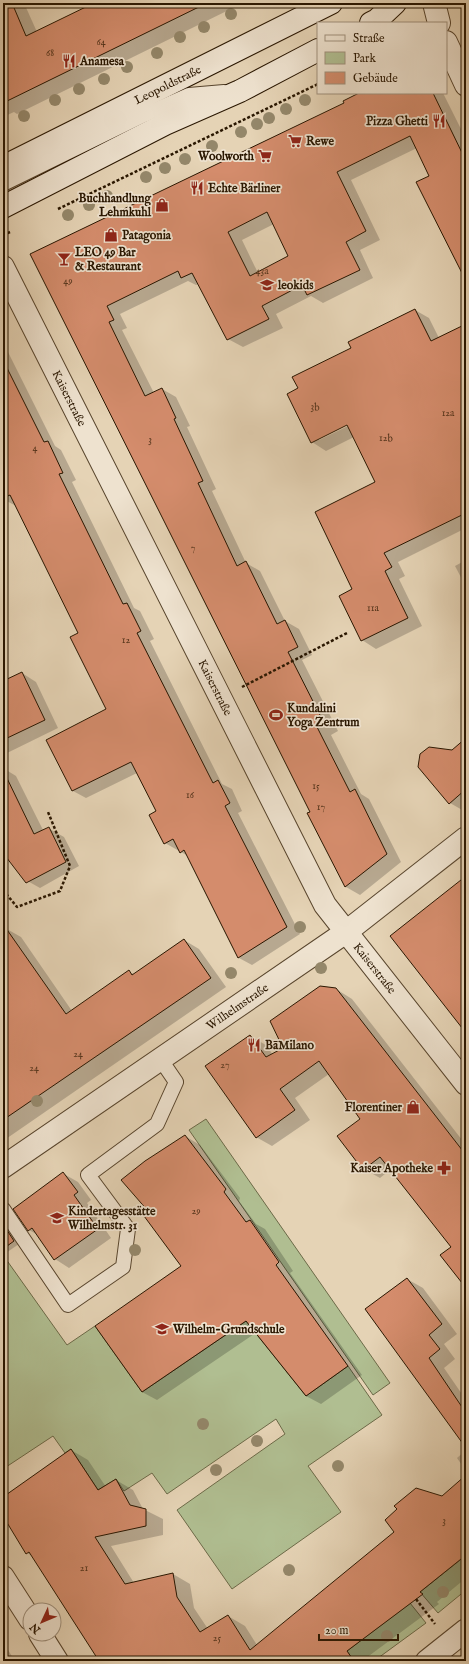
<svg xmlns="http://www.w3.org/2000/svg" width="469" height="1664" font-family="'IM FELL English',serif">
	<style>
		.green { fill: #b0be91; stroke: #6c6a48 }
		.shadow { fill: #0003; fill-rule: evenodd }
		.building { fill: #d48c6c; stroke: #291600; fill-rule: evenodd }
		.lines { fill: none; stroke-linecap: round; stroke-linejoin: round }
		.service-casing { stroke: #58452d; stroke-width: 16 }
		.minor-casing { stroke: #58452d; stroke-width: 24 }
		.tertiary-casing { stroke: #58452d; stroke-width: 24 }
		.secondary-casing { stroke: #291600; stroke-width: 24 }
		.path { stroke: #291600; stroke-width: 2.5; stroke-dasharray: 3 2; stroke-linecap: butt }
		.service { stroke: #eee2cf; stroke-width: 14 }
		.minor { stroke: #eee2cf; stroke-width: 22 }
		.tertiary { stroke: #eee2cf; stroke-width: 22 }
		.secondary { stroke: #eee2cf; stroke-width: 22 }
		.tree { fill: #94876a }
		.labels { text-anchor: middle; stroke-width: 3.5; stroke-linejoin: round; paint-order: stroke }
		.number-label { font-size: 10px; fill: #54341b }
		.poi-label { font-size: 12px; font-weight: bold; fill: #291600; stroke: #eee2cf; text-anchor: start }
		.street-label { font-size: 12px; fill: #291600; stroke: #eee2cf }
	</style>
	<rect width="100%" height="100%" fill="#e5d3b5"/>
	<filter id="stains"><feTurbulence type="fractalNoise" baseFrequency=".005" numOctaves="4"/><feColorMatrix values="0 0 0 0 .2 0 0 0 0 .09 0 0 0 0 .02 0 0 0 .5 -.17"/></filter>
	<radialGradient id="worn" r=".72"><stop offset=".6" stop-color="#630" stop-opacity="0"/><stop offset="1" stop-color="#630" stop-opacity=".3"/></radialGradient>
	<g class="green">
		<path d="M206,1119L390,1383L373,1395L189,1130Z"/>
		<path d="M3,1255L67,1345L95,1326L142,1392L246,1321L306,1396L348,1366L382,1415L308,1466L341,1512L232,1589L177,1510L285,1434L276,1419L167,1494L152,1473L124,1491L116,1479L98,1490L71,1449L65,1453L53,1436L3,1469Z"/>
		<path d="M464,1557L466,1559V1590L438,1613L420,1592Z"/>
		<path d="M410,1603L426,1623L374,1661H354L347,1651Z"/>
	</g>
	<g class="shadow">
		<path d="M3,3H24L37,32L89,7L86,3H243L17,114L14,112L3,117Z"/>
		<path d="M361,93H443L466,139V278L431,176L417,148L351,180L380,240L360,250L373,278L323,303L311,296L276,314L283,328L243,347L228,339L199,284L196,285L188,281L120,314L127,328L122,330L154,393L162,389L176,397L190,426L187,427L216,489L212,491L246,563L260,571L285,621L299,629L312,655L302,660L338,731L331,735L361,794L369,799L401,862L360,895L346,887L309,813L311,812L32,255L345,103ZM274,224L289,256L258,273L242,240Z"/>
		<path d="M415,310L429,318L439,338L466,325V528L398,562L405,576L399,579L422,626L376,649L362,640L354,590L377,483L354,437L326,451L312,442L299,389L352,349ZM351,422L352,424L319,440V438Z"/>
		<path d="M3,342L55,446L61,450L76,480L72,482L134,608L140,611L154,639L150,641L222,784L232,789L242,811L238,813L300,934L252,965L239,958L188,856L165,843L158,812L137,773L86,798L73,791L108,710L79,634L16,506L3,499Z"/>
		<path d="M466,560V587L455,566Z"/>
		<path d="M22,673L36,682L58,728L3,755V682Z"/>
		<path d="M466,739V810L464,811L450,803L452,751Z"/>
		<path d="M3,768L16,776L43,830L48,828L64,837L79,866L40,888L24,879L3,852Z"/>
		<path d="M5,928L21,937L72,1011L129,972L134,974L184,940L199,949L226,987L3,1141V930Z"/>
		<path d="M336,989L352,999L466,1145V1287L452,1247L391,1169L380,1178L364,1169L361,1119L329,1074L295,1098L310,1120L272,1146L256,1137L250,1036L266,1045L273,1055L284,1048Z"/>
		<path d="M185,1136L200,1145L240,1198L239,1201L256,1224L265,1229L293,1271L290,1273L362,1375L321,1404L306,1396L257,1332L157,1400L142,1392L182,1266L149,1211Z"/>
		<path d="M64,1174L78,1182L91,1200L87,1203L111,1238L69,1268L55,1259L38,1235L29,1230Z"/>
		<path d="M3,1223L19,1244L3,1255Z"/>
		<path d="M407,1279L423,1288L457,1334L444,1344L455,1359L444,1368L466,1400V1446L367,1309Z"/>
		<path d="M71,1450L88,1460L106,1487L116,1480L133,1490L143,1509L163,1519V1535L111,1546L134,1583L173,1574L190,1584L194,1608L208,1629L228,1616L245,1626L257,1645L466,1514V1578L437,1602L439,1604L362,1661H100L34,1557L27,1553L3,1515V1497Z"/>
		<path d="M466,1450V1471L457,1458Z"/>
		<path d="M3,1642L15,1661H3Z"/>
	</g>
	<g class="building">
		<path d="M3,3H12L26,36L94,3H207L3,103Z"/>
		<path d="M359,93H433L466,161V281L416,182L429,176L410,136L337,172L366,231L346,242L360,270L307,295L302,285L262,306L269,319L227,340L192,273L181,278L178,271L107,306L114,320L109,322L145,396L162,388L176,418L174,419L203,481L198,483L237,566L246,561L277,624L285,620L298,647L288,652L324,723L317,727L350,792L355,789L387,854L345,887L307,813L310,812L30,254L344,103L343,101ZM267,212L288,256L250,276L228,232Z"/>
		<path d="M415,309L431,341L466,324V513L384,553L392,567L385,571L408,618L361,641L339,596L352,589L315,512L375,482L347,425L311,443L287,394L298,388L292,377L351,348L348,342Z"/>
		<path d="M3,360L44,442L48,441L63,473L59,474L123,604L127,603L141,631L137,633L213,783L218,780L230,803L225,806L287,927L238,958L184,850L180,853L173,839L164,844L149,815L156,811L131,762L72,791L46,740L106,709L70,637L78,633L10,495L3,498Z"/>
		<path d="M22,672L45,720L3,740V681Z"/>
		<path d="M466,738V789L449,804L418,767L420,754L429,747L452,750Z"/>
		<path d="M3,770L34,834L49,827L66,862L26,883L3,853Z"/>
		<path d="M466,876V1033L390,936Z"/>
		<path d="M3,924L66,1014L129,970L132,975L184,939L211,978L3,1120Z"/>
		<path d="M320,986L336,988L466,1155V1288L440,1255L451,1247L380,1157L363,1170L337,1136L360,1119L319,1061L280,1089L295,1110L256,1138L205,1066L250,1035L266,1057L283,1048L270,1021Z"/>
		<path d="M185,1135L226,1189L224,1192L246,1222L250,1220L279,1262L276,1265L348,1366L306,1396L246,1321L142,1392L95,1326L181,1266L144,1216L148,1211L121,1180L145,1161Z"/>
		<path d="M63,1172L78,1192L74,1195L98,1229L54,1260L32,1228L28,1231L13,1209Z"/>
		<path d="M3,1224L14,1241L3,1249Z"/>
		<path d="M407,1278L442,1324L429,1335L440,1349L429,1358L466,1413V1448L365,1309Z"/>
		<path d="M71,1449L98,1490L116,1479L130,1505L146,1509V1526L95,1537L125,1584L173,1573L177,1597L200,1632L228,1615L250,1650L394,1532L385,1520L397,1509L394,1506L416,1488L442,1496L466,1475V1555L420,1592L423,1594L347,1651L354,1661H99L29,1552L26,1554L3,1516V1497Z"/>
	</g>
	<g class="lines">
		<g class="service-casing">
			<g id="service">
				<path d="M3,184L144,115L189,95L224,92"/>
				<path d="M3,1209L68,1305L123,1267L128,1229L88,1175L157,1124L176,1082L161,1060"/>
			</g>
		</g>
		<g class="minor-casing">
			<g id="minor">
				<path id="s1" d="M3,267L325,905L466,1084"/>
				<path id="s2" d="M3,1167L346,932L466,838"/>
				<path d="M3,1577L30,1619"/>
				<path d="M40,1634L57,1661"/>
				<path d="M427,1661L466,1630"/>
			</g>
		</g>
		<g class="tertiary-casing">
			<g id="tertiary">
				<path d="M434,3L439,23"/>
				<path d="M446,42L466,85"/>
			</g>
		</g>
		<g class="secondary-casing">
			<g id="secondary">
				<path d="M371,23L377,20L395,3"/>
				<path id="s3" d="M3,167L331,3"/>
				<path d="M3,207L165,124L240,91L318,50"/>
			</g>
		</g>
		<g class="path">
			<path d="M465,13L466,15"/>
			<path d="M58,209L318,84"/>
			<path d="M3,235L10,232"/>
			<path d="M242,687L347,633"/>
			<path d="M3,890L17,907L60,891L70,866L48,812"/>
			<path d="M416,1599L435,1624"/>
		</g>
		<use href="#service" class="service"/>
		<use href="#minor" class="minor"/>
		<use href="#tertiary" class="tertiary"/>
		<use href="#secondary" class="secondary"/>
	</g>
	<g class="tree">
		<circle cx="231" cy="14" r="6"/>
		<circle cx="204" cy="27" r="6"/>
		<circle cx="180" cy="37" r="6"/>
		<circle cx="157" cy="53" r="6"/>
		<circle cx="127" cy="67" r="6"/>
		<circle cx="104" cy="79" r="6"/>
		<circle cx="79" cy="89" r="6"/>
		<circle cx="55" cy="100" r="6"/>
		<circle cx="305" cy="100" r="6"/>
		<circle cx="286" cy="109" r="6"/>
		<circle cx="24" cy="116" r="6"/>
		<circle cx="269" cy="118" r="6"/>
		<circle cx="257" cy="124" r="6"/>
		<circle cx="241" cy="132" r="6"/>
		<circle cx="212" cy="146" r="6"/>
		<circle cx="185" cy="159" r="6"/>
		<circle cx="165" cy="168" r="6"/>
		<circle cx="146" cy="177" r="6"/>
		<circle cx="107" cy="196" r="6"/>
		<circle cx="89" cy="205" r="6"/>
		<circle cx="68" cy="215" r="6"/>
		<circle cx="300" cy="927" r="6"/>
		<circle cx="321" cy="968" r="6"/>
		<circle cx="231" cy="973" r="6"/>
		<circle cx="37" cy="1101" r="6"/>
		<circle cx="135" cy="1250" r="6"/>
		<circle cx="203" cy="1424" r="6"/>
		<circle cx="257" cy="1441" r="6"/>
		<circle cx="338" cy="1466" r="6"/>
		<circle cx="216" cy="1470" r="6"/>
		<circle cx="289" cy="1570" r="6"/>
		<circle cx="443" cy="1592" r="6"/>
		<circle cx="387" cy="1636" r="6"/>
	</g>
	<defs>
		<g id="restaurant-bare" transform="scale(1.08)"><path d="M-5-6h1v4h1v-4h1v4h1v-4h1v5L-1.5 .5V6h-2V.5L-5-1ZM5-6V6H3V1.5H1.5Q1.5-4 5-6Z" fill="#8f2418" stroke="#eee2cf" stroke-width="2.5" paint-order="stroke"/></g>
		<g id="supermarket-bare" transform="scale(1.08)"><path d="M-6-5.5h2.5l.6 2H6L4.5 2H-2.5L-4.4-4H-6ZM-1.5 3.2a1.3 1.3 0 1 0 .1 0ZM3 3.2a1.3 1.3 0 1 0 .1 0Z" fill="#8f2418" stroke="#eee2cf" stroke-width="2.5" paint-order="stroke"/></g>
		<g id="shop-bare" transform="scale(1.08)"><path d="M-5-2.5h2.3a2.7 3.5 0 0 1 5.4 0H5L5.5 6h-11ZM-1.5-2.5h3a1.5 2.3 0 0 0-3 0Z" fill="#8f2418" stroke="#eee2cf" stroke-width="2.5" paint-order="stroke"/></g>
		<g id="bar-bare" transform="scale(1.08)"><path d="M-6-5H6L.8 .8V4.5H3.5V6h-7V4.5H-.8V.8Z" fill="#8f2418" stroke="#eee2cf" stroke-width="2.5" paint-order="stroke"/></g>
		<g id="school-bare" transform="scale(1.08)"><path d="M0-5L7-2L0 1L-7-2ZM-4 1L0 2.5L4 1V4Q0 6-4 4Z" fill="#8f2418" stroke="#eee2cf" stroke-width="2.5" paint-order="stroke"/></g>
		<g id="stadium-bare" transform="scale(1.08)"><path d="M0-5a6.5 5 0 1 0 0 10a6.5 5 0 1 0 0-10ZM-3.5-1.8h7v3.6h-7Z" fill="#8f2418" stroke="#eee2cf" stroke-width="2.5" paint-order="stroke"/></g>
		<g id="pharmacy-bare" transform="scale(1.08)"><path d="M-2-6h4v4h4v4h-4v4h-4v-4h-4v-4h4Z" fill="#8f2418" stroke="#eee2cf" stroke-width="2.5" paint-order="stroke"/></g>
	</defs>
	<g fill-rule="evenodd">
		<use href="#restaurant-bare" x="69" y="61"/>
		<use href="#restaurant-bare" x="439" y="121"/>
		<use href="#supermarket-bare" x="295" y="141"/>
		<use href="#supermarket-bare" x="265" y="156"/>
		<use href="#restaurant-bare" x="197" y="188"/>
		<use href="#shop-bare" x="162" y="205"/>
		<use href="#shop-bare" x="111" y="235"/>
		<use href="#bar-bare" x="64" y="259"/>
		<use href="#school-bare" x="267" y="285"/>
		<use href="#stadium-bare" x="276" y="715"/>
		<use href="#restaurant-bare" x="254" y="1045"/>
		<use href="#shop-bare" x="413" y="1107"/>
		<use href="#pharmacy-bare" x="444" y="1168"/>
		<use href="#school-bare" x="57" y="1218"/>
		<use href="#school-bare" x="162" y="1329"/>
	</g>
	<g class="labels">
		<g class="number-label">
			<text x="101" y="45">64</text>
			<text x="50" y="56">68</text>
			<text x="262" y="274">43a</text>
			<text x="68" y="284">49</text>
			<text x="315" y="410">3b</text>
			<text x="448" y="416">12a</text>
			<text x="386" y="441">12b</text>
			<text x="150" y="443">3</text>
			<text x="35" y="451">4</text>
			<text x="193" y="551">7</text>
			<text x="373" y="611">11a</text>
			<text x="126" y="643">12</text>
			<text x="316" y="789">15</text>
			<text x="190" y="798">16</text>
			<text x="321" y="810">17</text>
			<text x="78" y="1057">24</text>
			<text x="225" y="1068">27</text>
			<text x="34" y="1071">24</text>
			<text x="196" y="1214">29</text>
			<text x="444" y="1524">3</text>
			<text x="84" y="1571">21</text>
			<text x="217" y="1641">25</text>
		</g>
		<g class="poi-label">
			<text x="80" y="65">Anamesa</text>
			<text x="428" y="125" text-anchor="end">Pizza Ghetti</text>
			<text x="306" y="145">Rewe</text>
			<text x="254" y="160" text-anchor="end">Woolworth</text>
			<text x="208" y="192">Echte Bärliner</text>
			<text x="151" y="202" text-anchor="end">Buchhandlung<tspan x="151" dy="14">Lehmkuhl</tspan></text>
			<text x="122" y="239">Patagonia</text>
			<text x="75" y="256">LEO 49 Bar<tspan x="75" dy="14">&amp; Restaurant</tspan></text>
			<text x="278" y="289">leokids</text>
			<text x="287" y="712">Kundalini<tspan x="287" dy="14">Yoga Zentrum</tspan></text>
			<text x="265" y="1049">BāMilano</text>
			<text x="402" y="1111" text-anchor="end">Florentiner</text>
			<text x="433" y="1172" text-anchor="end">Kaiser Apotheke</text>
			<text x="68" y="1215">Kindertagesstätte<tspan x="68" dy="14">Wilhelmstr. 31</tspan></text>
			<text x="173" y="1333">Wilhelm-Grundschule</text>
		</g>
		<g class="street-label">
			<text dy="4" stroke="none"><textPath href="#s3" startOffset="184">Leopoldstraße</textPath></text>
			<text dy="4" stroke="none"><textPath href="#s1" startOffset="147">Kaiserstraße</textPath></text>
			<text dy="4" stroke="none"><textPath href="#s1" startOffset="471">Kaiserstraße</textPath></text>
			<text dy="4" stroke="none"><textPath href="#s1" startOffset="795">Kaiserstraße</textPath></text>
			<text dy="4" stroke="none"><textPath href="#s2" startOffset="284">Wilhelmstraße</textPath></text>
		</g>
	</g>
	<rect width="469" height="1664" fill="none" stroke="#e5d3b5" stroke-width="16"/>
	<rect x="4" y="4" width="461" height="1656" fill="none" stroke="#291600" stroke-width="2"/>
	<rect x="8" y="8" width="453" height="1648" fill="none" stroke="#291600"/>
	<rect x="317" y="22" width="130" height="72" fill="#eee2cf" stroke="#9f907c"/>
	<rect x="325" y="35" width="20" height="6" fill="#eee2cf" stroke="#9f907c"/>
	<text x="353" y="42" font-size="12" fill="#291600">Straße</text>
	<rect x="325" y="52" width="20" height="12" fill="#b0be91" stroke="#9f907c"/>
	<text x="353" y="62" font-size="12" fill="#291600">Park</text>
	<rect x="325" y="72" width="20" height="12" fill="#d48c6c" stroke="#9f907c"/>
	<text x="353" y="82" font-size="12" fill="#291600">Gebäude</text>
	<g transform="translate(42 1622) rotate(226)"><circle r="19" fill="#eee2cf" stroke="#9f907c"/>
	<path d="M0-3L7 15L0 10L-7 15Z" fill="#8f2418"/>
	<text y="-6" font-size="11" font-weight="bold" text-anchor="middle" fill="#291600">N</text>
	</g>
	<path d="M319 1634v6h79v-6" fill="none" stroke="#291600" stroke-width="2"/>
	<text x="325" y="1634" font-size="12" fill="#291600" stroke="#eee2cf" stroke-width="3" paint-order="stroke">20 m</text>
	<rect width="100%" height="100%" filter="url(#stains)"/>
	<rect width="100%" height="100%" fill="url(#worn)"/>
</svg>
